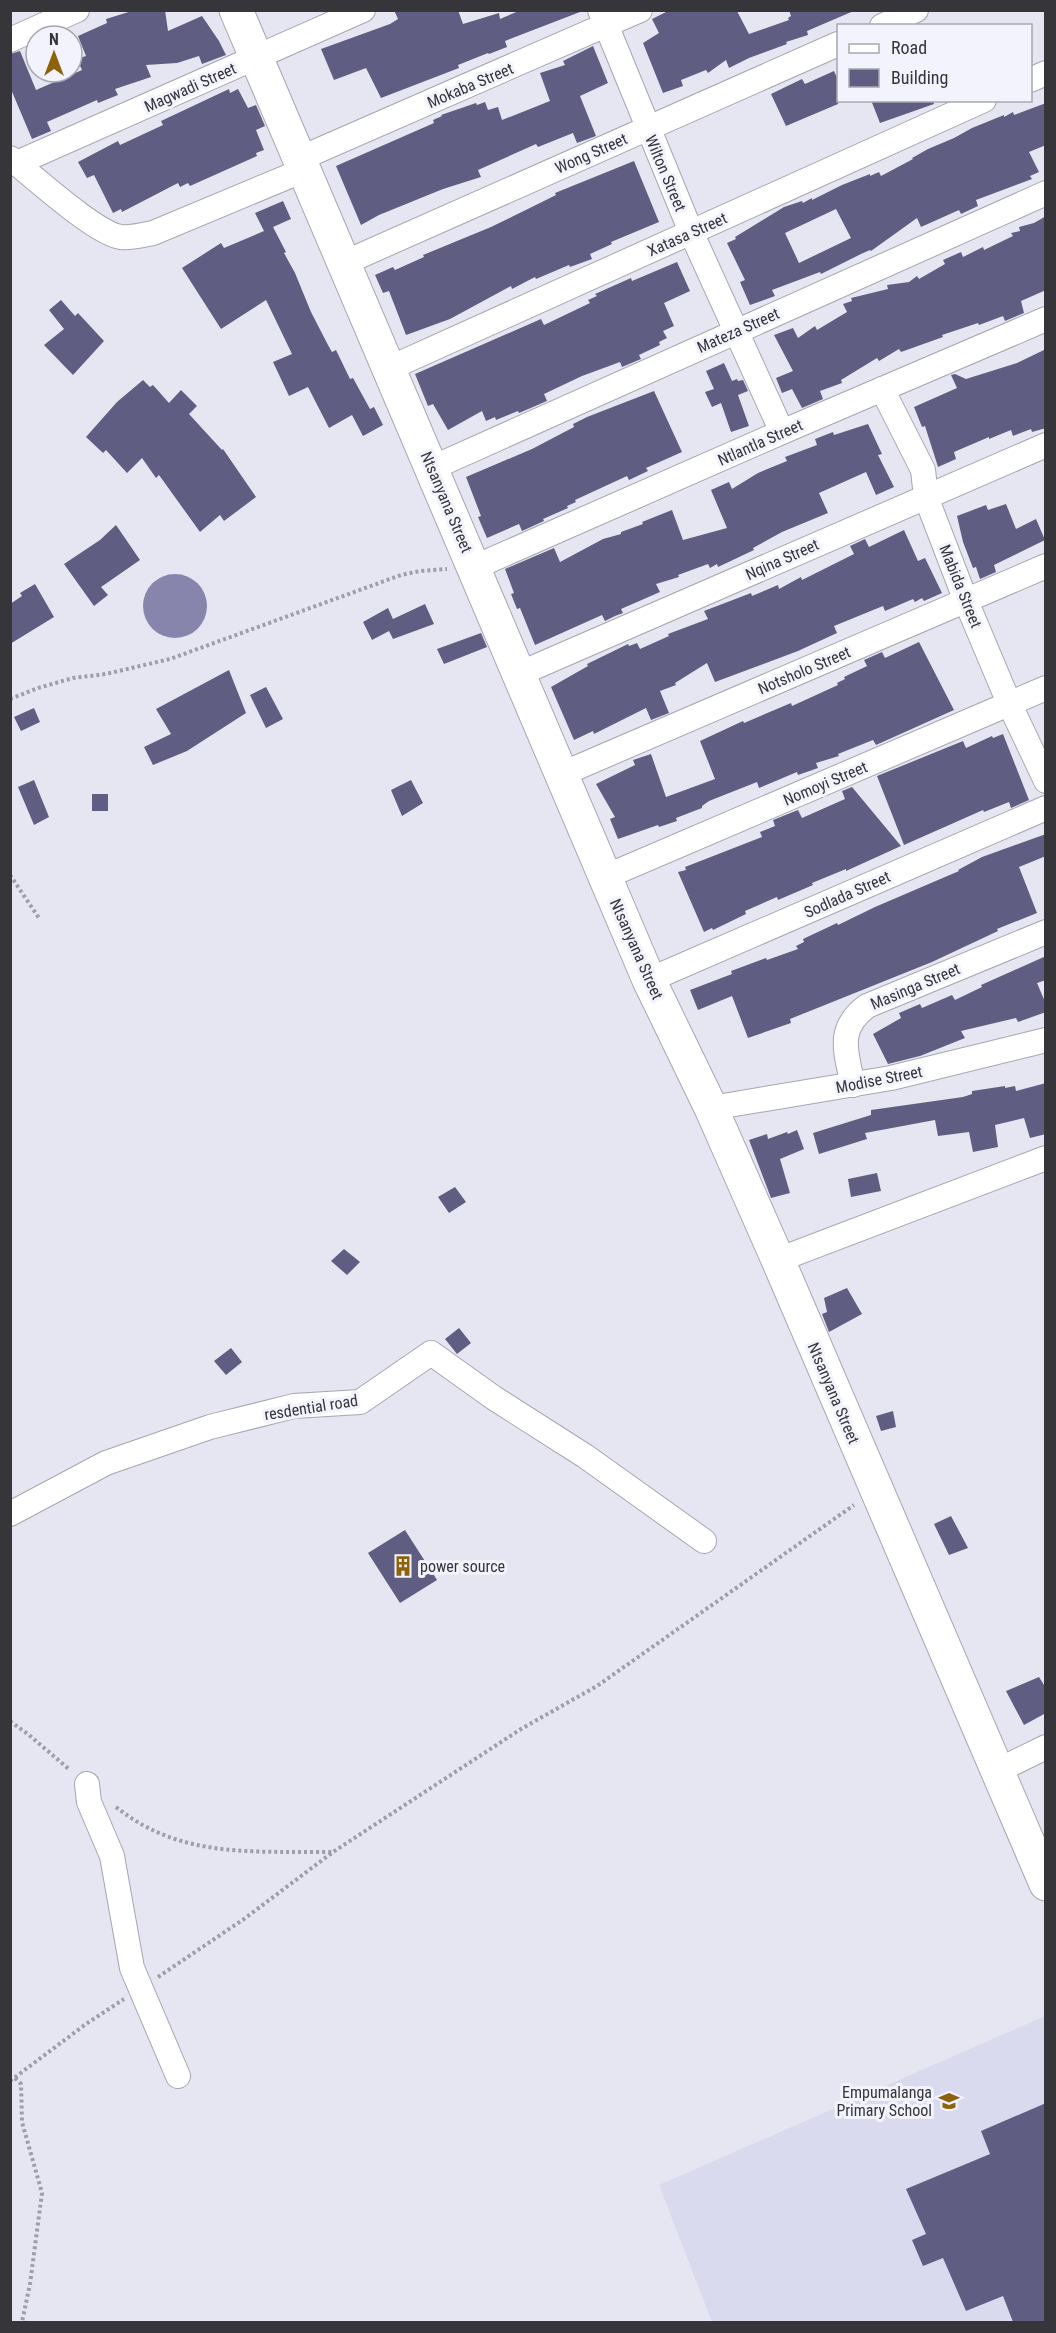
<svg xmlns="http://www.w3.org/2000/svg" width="1056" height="2333" font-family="'Roboto Condensed',sans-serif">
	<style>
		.built { fill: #dadaee }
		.water { fill: #8785ac }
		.building { fill: #5f5e82; fill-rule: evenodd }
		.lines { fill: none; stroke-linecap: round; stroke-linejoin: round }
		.street-casing { stroke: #a6a6b2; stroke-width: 26 }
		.secondary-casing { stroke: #a6a6b2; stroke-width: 35 }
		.path { stroke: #9e9ea8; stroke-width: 4; stroke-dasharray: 3 3; stroke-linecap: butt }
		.street { stroke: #fff; stroke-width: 24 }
		.secondary { stroke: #fff; stroke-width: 33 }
		.labels { text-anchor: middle; stroke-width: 6; stroke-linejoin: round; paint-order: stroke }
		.street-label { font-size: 16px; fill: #35353a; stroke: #f3f3fe }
		.poi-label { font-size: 16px; fill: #35353a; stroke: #f3f3fe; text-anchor: start }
	</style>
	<rect width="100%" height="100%" fill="#e6e6f3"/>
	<path class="built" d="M1045,2016V2322H712L659,2185Z"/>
	<circle class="water" cx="175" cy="606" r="32"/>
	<g class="building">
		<path d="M135,10H165L168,31L202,16L219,41L226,55L202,64L199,56L177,63L146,65L151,77L115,89L118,95L98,103L97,100L47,122L51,131L32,139L10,87V54L20,51L36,90L82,70L77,59L86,56L78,36L107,23L106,19Z"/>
		<path d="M394,10H458L463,24L499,13L500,19L521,10L580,12L505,41L507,47L489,54L488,53L458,65L459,68L381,98L366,68L334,80L321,49L390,24L398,19Z"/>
		<path d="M670,10L737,11L749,34L789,20L788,18L791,16L789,10H856L807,31L808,35L786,42L787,44L749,58L729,68L726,60L708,73L706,70L681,80L683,86L663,93L643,43L659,33L652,19Z"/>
		<path d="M593,46L608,83L580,96L596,136L577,143L573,133L538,147L536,144L478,170L481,177L443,189L379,215L361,225L336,166L434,123L433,120L442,116L441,115L476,103L477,105L485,102L488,110L498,107L502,120L550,101L540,73L565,65L563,61Z"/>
		<path d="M834,71L838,80V104L786,126L771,94L802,79L805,84Z"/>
		<path d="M229,89L230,93L238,89L248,108L256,105L265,126L256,130L264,150L256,153L257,156L190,186L188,183L180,187L178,183L122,212L121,209L113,213L94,175L87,178L78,162L118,141L120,145L163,125L161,121Z"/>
		<path d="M871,100H933L934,104L880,123Z"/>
		<path d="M1046,103V145L1029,152L1039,172L1030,176L1032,179L976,200L978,206L961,214L959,210L921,227L917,218L871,251L870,250L861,254L821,274L820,272L772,290L775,296L750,305L740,282L745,280L727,243L736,239L735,237L784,207L802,201L803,203L812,198V200L842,185L870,174V176L879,172L881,176L913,159L912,158L928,149L954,138L972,128L1004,115V117L1013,112L1014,115ZM836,209L851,238L799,263L785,233Z"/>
		<path d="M634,161L659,222L611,242L612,244L590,254L592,259L570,267L569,265L536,279L535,277L512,289L511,286L450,319L406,335L389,291L383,293L375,275L393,267L395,270L424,257L423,255L491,227L548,199L556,195L555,193Z"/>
		<path d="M283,201L291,219L273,227L286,252L284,253L295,273L311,312L328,345L332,352L336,350L350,379L353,378L370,409L374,407L383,425L363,436L352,415L329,428L308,387L289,396L273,362L292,354L266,300L221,329L182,268L221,243L224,248L264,231L255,213Z"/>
		<path d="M1046,216V290L1021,301L1024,313L1005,321L1003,316L979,325L978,323L942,335L943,337L901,352L899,349L879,361L877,358L841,380L842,383L820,391L823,399L802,408L792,389L782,393L776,378L793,371L774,335L793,328L798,338L815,326L817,330L847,312L843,304L852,301L851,298L888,289L887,285L909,282L917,276L919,279L945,264L943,260L961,252L963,257L983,247L984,250L1013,236L1011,233L1020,231L1019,227L1034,223Z"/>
		<path d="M677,262L690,291L664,303L674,326L663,331L667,338L659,342L660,345L639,355L641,359L622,367L620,362L582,376L544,394L547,401L519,413L518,411L496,420L495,417L486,421L482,411L448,430L433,404L428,406L415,374L541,319L544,325L590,303L588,300L597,296L595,294L631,278L632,281Z"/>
		<path d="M61,300L75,316L78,313L104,341L73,375L44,345L64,329L49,310Z"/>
		<path d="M1046,349V428L1032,432L1031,429L1013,436L1011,430L989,439V437L954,452L956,459L938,467L925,426L922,427L914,407L957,388L951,375L955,374L966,379L1017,363Z"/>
		<path d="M724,363L732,381L737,379L738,381L743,380L748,391L738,395L749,426L731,432L721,403L712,407L705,392L714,389L706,371Z"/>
		<path d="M143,380L150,387L153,385L169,403L181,390L197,406L189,414L222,450L223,449L256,497L224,521L220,515L200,532L159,475L156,478L142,458L127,473L106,450L103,453L86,437L117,402Z"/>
		<path d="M654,391L682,452L646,468L648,471L629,480L627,476L575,500L576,502L567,506L568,508L543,519L544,521L522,531L519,524L487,538L478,517L481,516L466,477L532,449L574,427L573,424L587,417Z"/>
		<path d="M868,424L882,454L878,455L894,487L876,495L866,472L819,493L828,513L782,532L753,548L754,550L718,567L717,564L710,568L708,564L678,575L679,577L656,584L660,592L621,609L623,613L615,616L605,621L602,615L535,645L520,608L517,609L511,594L514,593L505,569L554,548L560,562L603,539L621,534V532L643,524L642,522L672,510L683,540L727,528L711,490L729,482L732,489L758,473L787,461L785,457L817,445L815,439L833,432L834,435Z"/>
		<path d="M1006,504L1016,529L1036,519L1045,540L994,565L996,572L980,579L976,567L973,568L963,542L957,516L986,505L988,510Z"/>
		<path d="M116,525L140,560L101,587L108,595L94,606L64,564L100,540Z"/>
		<path d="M904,530L918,561L925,558L942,593L924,601L922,598L915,602L913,599L885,611L883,606L834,626L837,633L798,651L715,682L707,663L675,683L676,685L660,691L669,713L651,720L646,708L594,734L593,731L574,740L551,687L588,666L587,664L628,644L629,646L637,643L640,649L669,636L668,634L708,619L704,611L751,593L752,596L778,585L779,589L801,577L802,580L854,554L850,546L865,539L869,547Z"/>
		<path d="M35,584L54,617L10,644V604L22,596L20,593Z"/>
		<path d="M425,604L434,624L393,639L389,631L372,640L363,622L388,608L393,619Z"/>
		<path d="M481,633L487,647L444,664L437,649Z"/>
		<path d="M919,642L954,710L876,745L873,740L838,754L839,756L816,763L818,768L798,775L797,772L759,788L757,782L709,801L702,806V808L676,818L677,821L659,827L658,825L618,839L610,819L615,817L596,784L635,765L633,760L651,754L666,797L715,779L700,741L743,721L744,723L791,703L792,706L838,685L837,683L845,679L844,677L867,666L864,660L882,652L885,658Z"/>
		<path d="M229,670L246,713L187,751L153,765L144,747L171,734L156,709Z"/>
		<path d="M266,687L283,719L266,728L250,695Z"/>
		<path d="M34,708L40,722L21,731L14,717Z"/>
		<path d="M1003,734L1029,800L1011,808L1009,802L984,812L983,810L904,845L877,776L963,741L966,748L992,736L993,738Z"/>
		<path d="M34,780L49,817L34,825L18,787Z"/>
		<path d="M411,780L423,803L402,816L391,790Z"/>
		<path d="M852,787L901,846L846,871V869L812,883L813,885L778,900L777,897L745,911L746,914L713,930L712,928L704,932L678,872L686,870L685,867L762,837L760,832L775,826L773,820L798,810L802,818L845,799L842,791Z"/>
		<rect x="92" y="794" width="16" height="17"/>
		<path d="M1046,834V856L1019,867L1037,913L997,929L998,931L932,962L790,1019L791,1023L748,1038L732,996L698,1010L690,990L732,974L731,971L766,958L767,960L798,949L796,946L804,942L803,939L837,923L838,925L875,907L959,871L958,870L982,857Z"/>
		<path d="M1046,956V980L1037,983L1046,1004V1012L1018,1022L1016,1018L961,1031L965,1038L920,1056L888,1064L873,1034L901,1018L899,1013L920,1004L922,1008L952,995L955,1000L982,987L981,985Z"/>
		<path d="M1046,1083V1134L1030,1138L1024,1118L995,1125L998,1147L973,1152L969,1132L938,1136L935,1120L865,1133L867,1139L819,1154L813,1133L871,1115V1110L963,1097L972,1094V1091L1005,1086V1088L1015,1086L1016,1091Z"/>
		<path d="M797,1130L804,1149L780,1159L790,1193L771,1198L749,1140L767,1134L768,1139L787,1132L788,1134Z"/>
		<path d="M877,1173L881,1191L851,1197L848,1179Z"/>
		<path d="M455,1187L466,1202L449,1213L438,1197Z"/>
		<path d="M344,1249L360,1262L347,1275L331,1261Z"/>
		<path d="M847,1288L862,1314L829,1332L822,1314L827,1312L824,1298Z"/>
		<path d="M459,1328L471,1343L457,1354L445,1339Z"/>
		<path d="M231,1348L242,1362L226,1375L214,1361Z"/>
		<path d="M893,1411L896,1427L881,1431L876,1416Z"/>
		<path d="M951,1516L968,1548L949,1555L934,1524Z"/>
		<path d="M405,1530L437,1580L400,1603L368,1553Z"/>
		<path d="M1039,1677L1046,1688V1713L1024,1725L1006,1691Z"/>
		<path d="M1046,2103V2322H1013L1003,2296L966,2311L943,2258L923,2266L912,2240L926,2234L906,2189L990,2154L981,2131Z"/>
	</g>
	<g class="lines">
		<g class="street-casing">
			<g id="street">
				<path d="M600,10L691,232L782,432"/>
				<path d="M882,26L916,10"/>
				<path d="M10,40L77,10"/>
				<path d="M1030,80L1046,73"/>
				<path d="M10,158C33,176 96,234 121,237C132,238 143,235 153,233L304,170"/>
				<path d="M299,159L640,10"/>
				<path d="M17,163L363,10"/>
				<path d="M344,263L838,44"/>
				<path d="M390,368L984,100"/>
				<path d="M882,389L923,470L926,497L966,601L1009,703L1046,781"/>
				<path d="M432,468L1046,193"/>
				<path d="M475,567L782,432L1046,319"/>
				<path d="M519,674L1046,445"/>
				<path d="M562,774L1046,566"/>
				<path d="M605,877L1046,688"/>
				<path d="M649,980L1046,808"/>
				<path d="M853,1085C846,1052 836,1029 867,1006L1046,932"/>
				<path d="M711,1108L891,1078L1046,1040"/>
				<path d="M778,1260L1046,1158"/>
				<path d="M10,1514L106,1463L210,1427L294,1406L360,1402L431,1353L494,1398L585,1456L704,1541"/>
				<path d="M997,1771L1046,1747"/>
				<path d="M87,1784L89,1802L112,1856L132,1968L178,2076"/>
			</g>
		</g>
		<g class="secondary-casing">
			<path id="secondary" d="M236,10L649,980L711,1108L778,1260L1046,1884"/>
		</g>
		<g class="path">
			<path d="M10,699L38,688L73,678L106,674L170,659L401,575L420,571L447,569"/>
			<path d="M10,875L39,918"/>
			<path d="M10,1721L29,1735L70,1770"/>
			<path d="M116,1807C181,1859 253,1851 332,1852"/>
			<path d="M158,1977L244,1919L333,1852L521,1729L597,1686L854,1505"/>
			<path d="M15,2078L21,2084L22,2122L42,2193L30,2284L22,2322"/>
			<path d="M10,2081L86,2024L124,1999"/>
		</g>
		<use href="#street" class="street"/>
		<use href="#secondary" class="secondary"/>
	</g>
	<defs>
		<g id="building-bare" transform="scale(1.62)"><path d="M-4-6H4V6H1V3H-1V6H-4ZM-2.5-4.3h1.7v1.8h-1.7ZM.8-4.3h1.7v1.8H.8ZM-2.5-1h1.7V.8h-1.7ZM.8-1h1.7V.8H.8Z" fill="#8f620a" stroke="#f3f3fe" stroke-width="2.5" paint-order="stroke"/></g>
		<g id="school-bare" transform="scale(1.62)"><path d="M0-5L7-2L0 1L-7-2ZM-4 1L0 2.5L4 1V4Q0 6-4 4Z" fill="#8f620a" stroke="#f3f3fe" stroke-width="2.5" paint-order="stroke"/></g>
	</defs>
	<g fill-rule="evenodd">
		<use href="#building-bare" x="403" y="1566"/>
		<use href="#school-bare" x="949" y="2101"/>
	</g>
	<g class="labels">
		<g class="street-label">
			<text transform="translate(470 85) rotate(-23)" y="6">Mokaba Street</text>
			<text transform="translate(190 87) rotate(-24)" y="6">Magwadi Street</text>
			<text transform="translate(591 153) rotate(-24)" y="6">Wong Street</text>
			<text transform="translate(666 173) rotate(67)" y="6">Wilton Street</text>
			<text transform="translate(687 234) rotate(-24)" y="6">Xatasa Street</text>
			<text transform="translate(738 330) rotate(-24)" y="6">Mateza Street</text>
			<text transform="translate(760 442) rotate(-24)" y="6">Ntlantla Street</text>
			<text transform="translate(447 502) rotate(67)" y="6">Ntsanyana Street</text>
			<text transform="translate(782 559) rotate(-24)" y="6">Nqina Street</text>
			<text transform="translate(961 586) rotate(68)" y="6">Mabida Street</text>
			<text transform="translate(804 670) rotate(-23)" y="6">Notsholo Street</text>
			<text transform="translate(825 783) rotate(-23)" y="6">Nomoyi Street</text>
			<text transform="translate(847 894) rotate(-24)" y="6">Sodlada Street</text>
			<text transform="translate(637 949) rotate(66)" y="6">Ntsanyana Street</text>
			<text transform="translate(915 986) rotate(-23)" y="6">Masinga Street</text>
			<text transform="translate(879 1079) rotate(-11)" y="6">Modise Street</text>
			<text transform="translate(834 1393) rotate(67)" y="6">Ntsanyana Street</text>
			<text transform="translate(311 1407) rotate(-9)" y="6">resdential road</text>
		</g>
		<g class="poi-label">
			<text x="420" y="1572">power source</text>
			<text x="932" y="2098" text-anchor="end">Empumalanga<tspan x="932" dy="18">Primary School</tspan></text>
		</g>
	</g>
	<rect width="1056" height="2333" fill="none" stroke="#35353a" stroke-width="24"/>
	<rect x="837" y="24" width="195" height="78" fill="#f3f3fe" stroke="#a7a7b0" stroke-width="1.5"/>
	<rect x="849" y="44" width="30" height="9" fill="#ffffff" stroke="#a7a7b0" stroke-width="1.5"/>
	<text x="891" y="54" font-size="18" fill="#35353a">Road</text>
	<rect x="849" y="69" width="30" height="18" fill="#5f5e82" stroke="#a7a7b0" stroke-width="1.5"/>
	<text x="891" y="84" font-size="18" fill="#35353a">Building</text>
	<g transform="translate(54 54)"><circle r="28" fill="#f3f3fe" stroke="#a7a7b0" stroke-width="1.5"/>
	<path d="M0-4.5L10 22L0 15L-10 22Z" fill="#8f620a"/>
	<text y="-9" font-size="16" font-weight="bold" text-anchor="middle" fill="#35353a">N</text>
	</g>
</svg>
